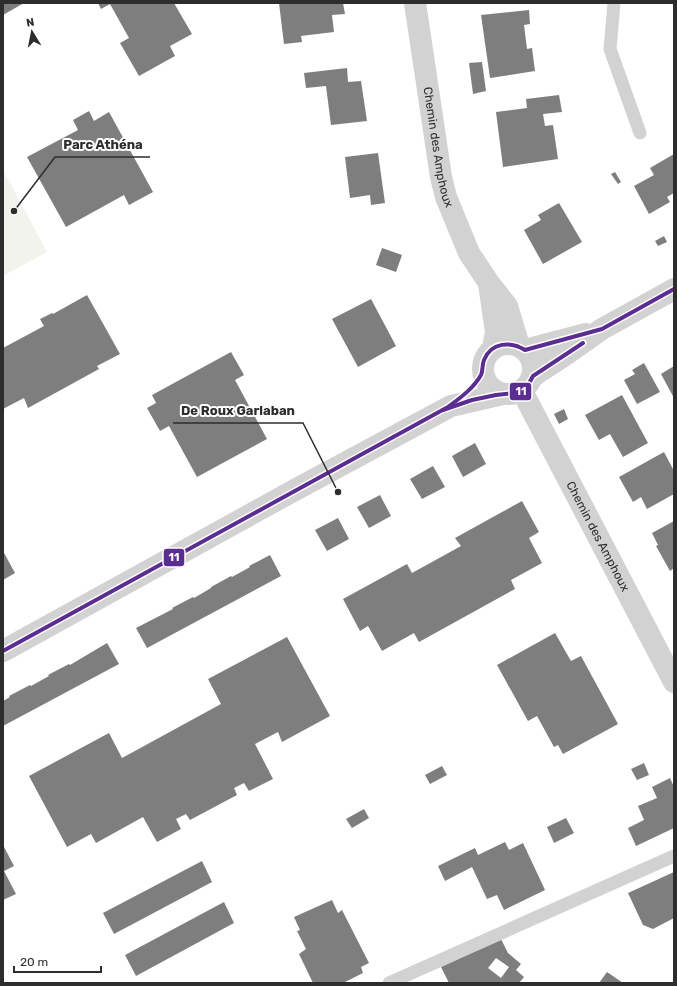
<svg xmlns="http://www.w3.org/2000/svg" width="677" height="986" font-family="Rubik,sans-serif">
	<style>
		.green { fill: #f1f3ec }
		.building { fill: #7e7e7e; fill-rule: evenodd }
		.lines { fill: none; stroke-linecap: round; stroke-linejoin: round }
		.lane { stroke: #d2d2d2; stroke-width: 13 }
		.street { stroke: #d2d2d2; stroke-width: 22 }
		.bus-1-casing { stroke: #fff; stroke-width: 7 }
		.bus-1 { stroke: #5c2d91; stroke-width: 4 }
		.labels { text-anchor: middle; stroke-width: 4; stroke-linejoin: round; paint-order: stroke }
		.street-label { font-size: 12px; fill: #2d2d2d; stroke: #fff }
		.leader { fill: none; stroke: #2d2d2d; stroke-width: 1.5 }
		.callout-dot { fill: #2d2d2d; stroke: #fff; stroke-width: 1.5 }
		.callout-label { font-size: 13px; text-anchor: middle; font-weight: bold; fill: #2d2d2d; stroke: #fff; stroke-width: 4; stroke-linejoin: round; paint-order: stroke }
		.line-badge { stroke: #fff; stroke-width: 1.5 }
		.badge-label { font-size: 11px; text-anchor: middle; font-weight: bold; fill: #fff }
	</style>
	<rect width="100%" height="100%" fill="#fff"/>
	<path class="green" d="M3,170L47,252L3,276Z"/>
	<g class="building">
		<path d="M3,3H24L3,15Z"/>
		<path d="M98,3H174L192,34L170,46L175,56L139,76L120,43L129,38L110,4L101,9Z"/>
		<path d="M279,3H343L345,14L332,15L334,32L301,36L302,42L284,44Z"/>
		<path d="M529,10L530,24L524,25L527,49L532,48L535,71L490,78L481,15Z"/>
		<path d="M482,62L486,91L473,94L469,63Z"/>
		<path d="M347,68L348,82L361,81L367,121L331,125L326,86L306,88L304,73Z"/>
		<path d="M559,95L562,112L543,114L545,126L553,125L558,159L503,167L496,112L527,108L526,99Z"/>
		<path d="M89,111L94,121L109,112L153,192L129,205L124,195L66,227L27,157L78,130L73,120Z"/>
		<path d="M378,153L385,203L371,205L370,195L350,198L345,157Z"/>
		<path d="M674,154V193L667,197L670,202L649,214L634,186L654,175L650,168Z"/>
		<path d="M615,172L621,182L618,184L611,174Z"/>
		<path d="M559,203L582,242L543,264L524,230L541,220L538,215Z"/>
		<path d="M664,236L667,242L658,246L655,241Z"/>
		<path d="M382,248L402,255L396,272L376,265Z"/>
		<path d="M87,295L120,354L97,366L99,369L28,408L24,398L3,409V348L44,326L40,319L52,313L53,314Z"/>
		<path d="M371,299L396,346L358,367L332,319Z"/>
		<path d="M231,352L244,375L235,380L267,439L197,477L169,426L160,431L147,408L156,403L152,395Z"/>
		<path d="M644,363L660,392L637,404L624,380L635,374L632,370Z"/>
		<path d="M674,366V398L661,374Z"/>
		<path d="M622,395L648,443L623,457L610,434L599,440L585,415Z"/>
		<path d="M564,409L568,419L559,424L554,414Z"/>
		<path d="M475,443L486,464L463,477L452,456Z"/>
		<path d="M664,452L674,471V494L647,509L641,497L633,502L619,477Z"/>
		<path d="M433,466L445,487L422,499L410,479Z"/>
		<path d="M380,495L391,516L369,528L357,507Z"/>
		<path d="M522,501L539,532L529,538L542,563L511,580L515,589L419,642L414,633L382,651L368,626L360,631L343,599L407,564L412,573L461,546L455,538Z"/>
		<path d="M338,518L349,539L327,551L315,530Z"/>
		<path d="M674,521V568L670,571L656,546L658,545L652,533Z"/>
		<path d="M3,551L15,573L3,580Z"/>
		<path d="M270,555L281,576L147,648L136,628L173,609L172,608L193,597L194,598L211,588V587L231,576L232,577L250,567L249,566Z"/>
		<path d="M555,633L571,661L581,656L618,724L563,754L558,745L554,747L537,716L528,721L497,665Z"/>
		<path d="M287,637L330,716L282,742L278,732L255,744L273,779L249,791L244,783L234,788L237,795L190,820L186,814L176,819L181,829L157,842L143,817L96,843L91,834L67,847L29,776L109,733L122,758L221,704L208,679Z"/>
		<path d="M107,643L119,664L3,726V701L10,697L9,696L30,685L31,686L49,676L48,675L69,664L70,665Z"/>
		<path d="M644,763L649,775L637,780L631,769Z"/>
		<path d="M442,766L447,775L430,784L425,775Z"/>
		<path d="M670,778L674,787V828L636,846L628,828L644,820L638,806L657,798L652,787Z"/>
		<path d="M364,809L369,818L352,828L346,819Z"/>
		<path d="M566,818L574,833L554,843L547,827Z"/>
		<path d="M505,842L509,850L523,843L545,890L504,910L497,895L487,899L472,867L445,881L438,866L475,848L478,855Z"/>
		<path d="M3,845L14,866L4,871L16,894L3,900Z"/>
		<path d="M202,861L212,882L114,934L103,913Z"/>
		<path d="M674,872V918L653,929L643,925L628,893Z"/>
		<path d="M332,900L338,913L342,910L369,963L361,967L363,973L343,983H313L299,954L306,949L297,931L300,930L294,917Z"/>
		<path d="M224,902L234,923L136,976L125,955Z"/>
		<path d="M501,939L508,953L521,964L516,970L524,977L519,983H449L441,967ZM496,958L509,967L501,978L488,968Z"/>
		<path d="M607,972L623,983H599Z"/>
	</g>
	<g class="lines">
		<g class="lane">
			<path d="M614,3L610,49L640,133"/>
			<path d="M389,983L674,856"/>
		</g>
		<g class="street">
			<path id="s1" d="M415,3L441,177L446,197L469,253L489,283L507,306L519,346"/>
			<path d="M489,284L496,332L493,348"/>
			<circle cx="508" cy="369" r="25"/>
			<path d="M525,350L586,334"/>
			<path d="M533,376L568,353L602,329L674,289"/>
			<path id="s2" d="M522,391L674,682"/>
			<path d="M3,651L293,491L451,406L503,394"/>
		</g>
		<g class="bus-1-casing">
			<g id="bus-1">
				<path d="M443,410L472,400L496,395L515,393L522,391L527,387L533,376L583,343"/>
				<path d="M3,651L448,407C460,398 473,389 481,375C483,371 482,365 484,360C491,342 511,341 525,350L602,329L674,289"/>
			</g>
		</g>
		<use href="#bus-1" class="bus-1"/>
	</g>
	<g class="labels">
		<g class="street-label">
			<text dy="4" stroke="none"><textPath href="#s1" startOffset="146">Chemin des Amphoux</textPath></text>
			<text dy="4" stroke="none"><textPath href="#s2" startOffset="164">Chemin des Amphoux</textPath></text>
		</g>
	</g>
	<path class="leader" d="M14 211L55 157H150M338 492L303 423H173"/>
	<g class="callout-dot">
		<circle cx="14" cy="211" r="4"/>
		<circle cx="338" cy="492" r="4"/>
	</g>
	<g class="callout-label">
		<text x="103" y="149">Parc Athéna</text>
		<text x="238" y="415">De Roux Garlaban</text>
	</g>
	<g class="line-badge">
		<rect x="509" y="382" width="23" height="19" rx="4" fill="#5c2d91"/>
		<rect x="163" y="548" width="22" height="19" rx="4" fill="#5c2d91"/>
	</g>
	<g class="badge-label">
		<text x="521" y="395">11</text>
		<text x="174" y="561">11</text>
	</g>
	<rect width="677" height="986" fill="none" stroke="#2d2d2d" stroke-width="8"/>
	<g transform="translate(32 32) rotate(350)" stroke="#ffffff" stroke-width="3" paint-order="stroke">
	<path d="M0-3L7 15L0 10L-7 15Z" fill="#2d2d2d"/>
	<text y="-6" font-size="11" font-weight="bold" text-anchor="middle" fill="#2d2d2d">N</text>
	</g>
	<path d="M14 966v6h87v-6" fill="none" stroke="#2d2d2d" stroke-width="2"/>
	<text x="20" y="966" font-size="12" fill="#2d2d2d" stroke="#ffffff" stroke-width="3" paint-order="stroke">20 m</text>
</svg>
